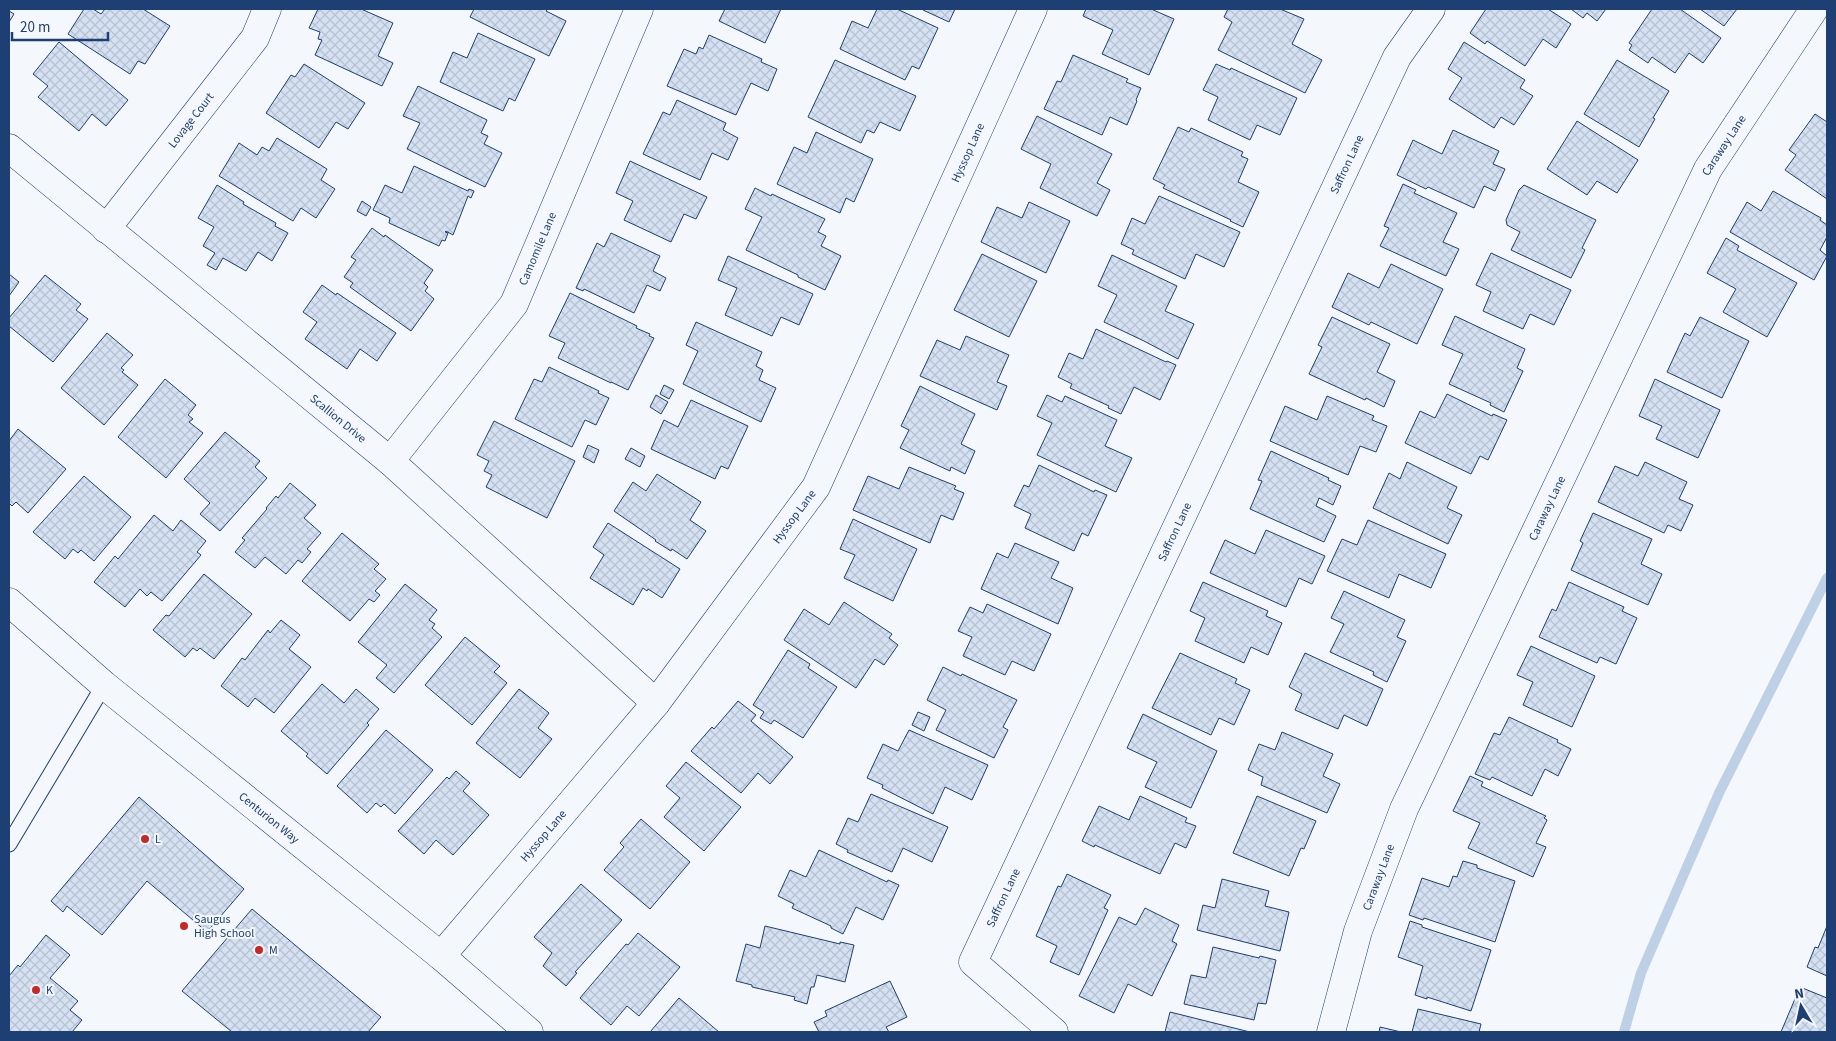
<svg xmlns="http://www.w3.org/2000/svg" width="1836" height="1041" font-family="'Source Sans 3',sans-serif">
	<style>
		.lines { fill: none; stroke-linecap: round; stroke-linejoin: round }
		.stream { stroke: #bed0e5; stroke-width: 10 }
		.building { fill: url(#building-cross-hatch); stroke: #1d3f73 }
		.lane-casing { stroke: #1d3f73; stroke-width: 17 }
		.street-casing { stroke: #1d3f73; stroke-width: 29 }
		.secondary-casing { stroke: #1d3f73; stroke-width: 29 }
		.lane { stroke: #f4f7fb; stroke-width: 15 }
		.street { stroke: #f4f7fb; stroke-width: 28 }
		.secondary { stroke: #f4f7fb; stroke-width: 28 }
		.poi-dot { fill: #c62828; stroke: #f4f7fb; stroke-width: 2 }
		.labels { text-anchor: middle; stroke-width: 4; stroke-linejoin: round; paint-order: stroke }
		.street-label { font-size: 12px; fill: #1d3f73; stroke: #f4f7fb }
		.poi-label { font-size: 12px; fill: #1d3f73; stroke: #f4f7fb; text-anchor: start }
	</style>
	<defs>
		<pattern id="building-cross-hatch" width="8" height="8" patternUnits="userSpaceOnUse" patternTransform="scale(1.25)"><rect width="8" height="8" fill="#d5e0f0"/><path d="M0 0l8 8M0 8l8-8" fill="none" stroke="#b6c1d1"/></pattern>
	</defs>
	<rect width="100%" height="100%" fill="#f4f7fb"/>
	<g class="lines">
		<path class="stream" d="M1624,1032L1641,973L1719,793L1827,578"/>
	</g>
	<g class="building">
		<path d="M84,9H93L101,14L105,9H143L170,26L145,64L138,61L130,74L68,34Z"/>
		<path d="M318,9H361L393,23L378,56L393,63L382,86L315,55L322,40L318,39L320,32L309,28Z"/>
		<path d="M474,9H548L546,11L566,21L549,56L470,17Z"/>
		<path d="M725,9H781L765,43L719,21Z"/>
		<path d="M877,9H897L938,28L919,69L912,66L905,80L840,49L852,21L868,28Z"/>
		<path d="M923,9H955L949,22L923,10Z"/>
		<path d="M1086,9H1151L1174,19L1149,75L1102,54L1113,30L1083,16Z"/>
		<path d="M1228,9H1280L1304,19L1292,44L1322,60L1305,93L1218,50L1232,22L1224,17Z"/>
		<path d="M1486,9H1548L1571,24L1556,48L1543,39L1525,66L1487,41L1485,44L1470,33Z"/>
		<path d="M1571,9H1606L1597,21L1587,13L1583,18Z"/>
		<path d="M1652,9H1680L1721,38L1703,63L1689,53L1675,73L1652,57L1648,63L1629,50L1632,45L1629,43Z"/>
		<path d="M1700,9H1737L1724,26Z"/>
		<path d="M9,11L14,14L9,22Z"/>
		<path d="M478,33L535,59L515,101L509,98L503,111L440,82L453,52L467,58Z"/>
		<path d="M709,35L762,59L761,62L777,69L768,91L751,83L736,115L667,86L684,49L696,54L699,47L703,49Z"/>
		<path d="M59,42L128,100L106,126L92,114L79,131L38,97L48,86L33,74Z"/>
		<path d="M1464,42L1525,80L1520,88L1533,96L1514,125L1501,117L1494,128L1449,99L1462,78L1448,69Z"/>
		<path d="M1073,55L1128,79L1126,82L1141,88L1136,100L1137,101L1127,125L1110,117L1102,135L1044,109L1057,81L1061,82Z"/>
		<path d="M835,60L916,96L900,131L880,122L874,133L867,130L861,143L808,117Z"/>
		<path d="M1617,60L1669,91L1653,118L1655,119L1639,147L1584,114Z"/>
		<path d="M304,64L365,103L348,129L336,122L319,148L266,113L291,75L295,77Z"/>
		<path d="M1216,64L1230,70L1231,68L1297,98L1280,135L1257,125L1250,140L1208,120L1218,97L1203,90Z"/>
		<path d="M418,86L487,120L481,133L488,136L484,144L502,153L485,187L407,149L420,123L403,116Z"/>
		<path d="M677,100L726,123L723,130L738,138L728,160L712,153L700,180L643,154L663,112L670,115Z"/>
		<path d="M1815,114L1827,122V199L1785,170L1796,155L1789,150Z"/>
		<path d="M1037,116L1112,154L1097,183L1110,190L1097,216L1040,188L1051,164L1021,149Z"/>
		<path d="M1577,121L1638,160L1617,193L1597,181L1587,195L1547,169Z"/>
		<path d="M1178,127L1189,132L1191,128L1243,152L1241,156L1248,159L1238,182L1259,192L1243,227L1230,221L1231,220L1163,188L1165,185L1153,179Z"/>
		<path d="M1453,130L1499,151L1493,164L1505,169L1495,191L1484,186L1474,208L1428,187L1426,189L1397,175L1413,140L1442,154Z"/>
		<path d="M816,132L873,159L854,202L846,198L840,213L777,184L794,147L807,153Z"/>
		<path d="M277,138L327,169L321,180L335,189L316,218L301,208L293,221L219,176L239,143L257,155L262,147L269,151Z"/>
		<path d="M630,161L707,197L696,219L684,214L671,242L624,220L633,201L616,193Z"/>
		<path d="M414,166L468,191L469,189L474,191L471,198L468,196L453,235L446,231L445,232L448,233L445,241L442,240L439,246L389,223L390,218L373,210L385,185L402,193Z"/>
		<path d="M1403,184L1416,190L1414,193L1457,213L1443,242L1459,249L1446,276L1380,246L1389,228L1384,226Z"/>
		<path d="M217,185L244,202L243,204L276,223L275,226L288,233L272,261L258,252L246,271L223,258L216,270L207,265L215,253L203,246L214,227L198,218Z"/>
		<path d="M1524,185L1596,220L1582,248L1585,250L1571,278L1511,250L1520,232L1507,225L1506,220L1519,190Z"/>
		<path d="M755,188L771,196L772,194L825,219L818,232L826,236L821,246L841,256L825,290L798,277V275L746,250L762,217L745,209Z"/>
		<path d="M1773,191L1821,218L1820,220L1827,225V237L1820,250L1827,256L1814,280L1730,232L1747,202L1761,211Z"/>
		<path d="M1159,196L1240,232L1224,267L1196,254L1185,279L1132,254L1134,250L1121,244L1132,218L1145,224Z"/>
		<path d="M362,201L371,207L366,216L357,211Z"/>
		<path d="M1029,202L1070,221L1046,273L981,242L997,207L1022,218Z"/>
		<path d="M372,228L384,237L385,235L433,270L424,283L428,287L425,291L434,299L411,331L350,287L353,283L344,277L356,260L351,257Z"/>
		<path d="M611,233L660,256L653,271L666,278L660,291L647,285L634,313L584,289L583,291L576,288L597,243L604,247Z"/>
		<path d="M1726,238L1739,246L1737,250L1797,283L1767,337L1723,312L1736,289L1707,273Z"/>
		<path d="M1491,253L1571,290L1554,325L1530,314L1523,329L1483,311L1491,292L1476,285Z"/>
		<path d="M982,254L1037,281L1009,337L954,310Z"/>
		<path d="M1112,255L1177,286L1165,311L1194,324L1178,359L1144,341L1104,322L1117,295L1098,286Z"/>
		<path d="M728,256L813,294L799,325L781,317L772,336L725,315L737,288L718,280Z"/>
		<path d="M1391,264L1443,289L1417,344L1371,322L1369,325L1332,307L1348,273L1379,288Z"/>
		<path d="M9,274L19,282L9,296Z"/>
		<path d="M45,275L81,304L76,310L88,319L53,362L9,326V318Z"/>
		<path d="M322,285L336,295L337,293L396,333L377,361L360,349L347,369L305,339L317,322L303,312Z"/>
		<path d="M570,293L637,326L636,328L650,334L649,336L654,338L628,390L611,382V383L558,358L565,343L549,336Z"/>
		<path d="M1455,316L1525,349L1517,368L1523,371L1504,412L1490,405L1491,403L1449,384L1463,354L1442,345Z"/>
		<path d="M1332,317L1390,344L1377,372L1395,381L1384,407L1366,398L1365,400L1309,374L1322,347L1318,345Z"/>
		<path d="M1700,317L1749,341L1722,398L1667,372L1685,333L1690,336Z"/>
		<path d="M696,322L762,352L756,366L763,370L759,380L776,388L761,422L683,384L698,351L686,345Z"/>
		<path d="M1096,329L1166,362L1167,361L1176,365L1160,400L1134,387L1121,414L1108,408L1109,406L1070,388L1072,384L1058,377L1069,353L1083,359Z"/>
		<path d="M107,333L133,355L121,368L124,370L122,372L138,385L104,425L61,388Z"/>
		<path d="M966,336L1009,355L997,382L1007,386L997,410L920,376L937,340L960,350Z"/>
		<path d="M549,367L599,391L598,393L609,398L596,425L585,420L572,447L515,419L534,379L542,382Z"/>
		<path d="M165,379L196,405L188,415L193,419L189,422L203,433L166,478L118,437Z"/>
		<path d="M1655,379L1720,410L1698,458L1656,439L1662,426L1639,416Z"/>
		<path d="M664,385L674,390L669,399L660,394Z"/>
		<path d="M920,386L975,414L961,444L975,451L965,474L951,467L950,471L900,448L909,430L901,426Z"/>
		<path d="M1447,394L1492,416L1493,414L1507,420L1488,460L1480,456L1471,474L1405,443L1420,411L1435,418Z"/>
		<path d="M656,395L668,402L661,414L650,407Z"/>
		<path d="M1047,395L1062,402L1065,396L1117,420L1105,446L1132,458L1116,492L1037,455L1052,423L1037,416Z"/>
		<path d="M1327,396L1374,416L1372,420L1387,426L1376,452L1360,446L1348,475L1270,441L1285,406L1317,420Z"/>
		<path d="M691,400L748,426L728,469L721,466L715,479L651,449L664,420L678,427Z"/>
		<path d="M494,421L575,461L547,518L486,487L492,475L484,471L489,461L477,455Z"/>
		<path d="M18,429L66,469L28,513L16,502L12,506L9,503V441Z"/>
		<path d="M225,432L260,461L255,467L267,478L220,531L200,514L210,503L184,479Z"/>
		<path d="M588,445L599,450L594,463L583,457Z"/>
		<path d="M631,448L645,456L640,467L625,459Z"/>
		<path d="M1271,451L1329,478L1328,480L1341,486L1333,505L1319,498L1316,506L1336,516L1324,542L1250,509L1262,481L1258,480Z"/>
		<path d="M1407,462L1457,487L1447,508L1462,515L1448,544L1373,508L1389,473L1400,479Z"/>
		<path d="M1645,462L1687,482L1679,499L1693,505L1681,531L1668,525L1664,533L1598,502L1615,466L1638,476Z"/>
		<path d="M1039,465L1094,492L1095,490L1107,495L1088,536L1082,533L1074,551L1025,528L1031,514L1014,506L1024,485L1029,487Z"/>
		<path d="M909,467L956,486L954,489L964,493L953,520L941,515L930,543L853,510L868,476L899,489Z"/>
		<path d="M657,474L701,502L690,520L706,531L687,559L672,549L671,551L655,541L656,540L614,511L633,482L646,491Z"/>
		<path d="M84,476L131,517L94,561L81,550L78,553L73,549L65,559L33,532Z"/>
		<path d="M290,483L316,505L304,518L321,533L307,549L311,552L302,563L298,560L286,574L265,557L255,568L235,552L245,540L242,538L267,509L266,508L276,496L278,498Z"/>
		<path d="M1593,513L1652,539L1641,564L1662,574L1648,605L1571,570L1583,543L1580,541Z"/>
		<path d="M154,515L173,531L181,520L206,541L197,552L201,555L162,601L151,592L147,596L140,589L125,607L94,582L115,556L118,559Z"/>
		<path d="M853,519L917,549L893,601L844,578L855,555L840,549Z"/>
		<path d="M1368,520L1446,554L1431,588L1399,574L1389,598L1327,571L1342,539L1357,545Z"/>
		<path d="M608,523L680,569L662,598L648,589L647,591L643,588L633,605L590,578L604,555L593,547Z"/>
		<path d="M1266,530L1325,556L1312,584L1299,578L1286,607L1210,573L1225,540L1255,554Z"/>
		<path d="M342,533L379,564L374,569L386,579L375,591L380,595L374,602L369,599L350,621L302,581Z"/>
		<path d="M1015,543L1059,562L1051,578L1073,588L1058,624L981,589L997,553L1008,558Z"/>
		<path d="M204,574L252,614L214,659L200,648L197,651L193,648L185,657L153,630L166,615L169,616Z"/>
		<path d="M1203,582L1268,611L1266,616L1282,623L1268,655L1251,647L1244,663L1195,641L1205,618L1190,611Z"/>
		<path d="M1569,582L1624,607L1622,611L1637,618L1616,664L1600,657L1597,663L1539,637L1552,609L1556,611Z"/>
		<path d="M405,584L437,610L429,620L435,624L432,628L442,637L394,693L376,678L387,665L358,642Z"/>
		<path d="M1344,591L1405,620L1397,637L1406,641L1387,682L1373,675L1374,672L1330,652L1344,624L1331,618Z"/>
		<path d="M844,602L892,634L889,638L898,645L884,665L875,659L856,688L784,640L804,609L829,625Z"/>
		<path d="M987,604L1051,634L1034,671L1012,661L1005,675L963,656L972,637L958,631L970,607L983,613Z"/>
		<path d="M281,620L300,635L289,649L311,667L274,713L255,698L248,707L221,686L242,658L245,660L268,630L270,633Z"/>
		<path d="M465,637L500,666L494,672L507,683L472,725L425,685Z"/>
		<path d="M1531,646L1595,676L1572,727L1523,705L1533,682L1517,675Z"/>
		<path d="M788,650L810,664L808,668L837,687L803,738L774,720L771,724L760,718L764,712L753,705Z"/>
		<path d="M1180,653L1237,679L1235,683L1250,690L1234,725L1219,718L1211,735L1152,708Z"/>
		<path d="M1305,653L1383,689L1367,726L1344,715L1338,729L1295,710L1302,694L1289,687Z"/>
		<path d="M943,667L961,676L962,674L1017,700L1003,727L1008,730L994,758L936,730L946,710L927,700Z"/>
		<path d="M322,684L344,703L356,689L379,709L367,723L369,725L327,774L306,756L308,754L281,731Z"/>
		<path d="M519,689L549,713L538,728L552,739L520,778L476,743Z"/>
		<path d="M738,701L756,715L751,721L793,757L770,784L758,773L741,793L691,751L712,727L714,729Z"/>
		<path d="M918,712L930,717L924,731L912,725Z"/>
		<path d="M1143,714L1217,751L1191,808L1145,787L1157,762L1127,748Z"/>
		<path d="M1509,717L1558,740L1557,742L1571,749L1558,776L1545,769L1532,796L1492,777L1490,780L1475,774L1494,733L1500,735Z"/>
		<path d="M386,730L433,770L395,814L384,804L381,807L376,803L367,813L337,786Z"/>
		<path d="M909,730L988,765L972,800L945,787L933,814L882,788L883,785L867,778L883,744L898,751Z"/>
		<path d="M1282,732L1333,754L1323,776L1340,784L1327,813L1261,785L1263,777L1248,770L1259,744L1275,750Z"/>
		<path d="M686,762L741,807L704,851L664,817L680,798L666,786Z"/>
		<path d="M456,771L470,783L463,791L489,815L453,855L436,840L424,854L398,831L447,777L449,779Z"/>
		<path d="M1470,776L1483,782L1481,786L1546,816L1544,818L1547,820L1536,843L1546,847L1533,877L1468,848L1480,823L1453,811Z"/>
		<path d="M871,794L948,827L932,862L903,848L892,872L847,852L848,850L836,844L848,818L858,822Z"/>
		<path d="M1140,796L1187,818L1185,822L1196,826L1186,848L1175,843L1160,874L1095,845L1094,847L1082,841L1099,806L1129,820Z"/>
		<path d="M1257,796L1316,821L1304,849L1301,848L1289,876L1233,853Z"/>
		<path d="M139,797L244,889L207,932L147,881L102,935L67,906L63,912L51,901Z"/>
		<path d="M641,819L690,862L650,909L604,870L624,847L620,843Z"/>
		<path d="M819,850L887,882L888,880L899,885L883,920L856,907L843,934L831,928V926L792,908L794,904L778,896L790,870L806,877Z"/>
		<path d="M1463,861L1477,865V868L1515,881L1495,942L1424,918L1423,920L1409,915L1422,878L1449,887L1453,876L1457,877Z"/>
		<path d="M1067,874L1111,895L1104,908L1108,910L1079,975L1050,962L1057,946L1036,936L1058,886L1061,887Z"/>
		<path d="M1222,879L1269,891L1265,906L1289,912L1280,951L1197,930L1203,905L1215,908Z"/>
		<path d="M581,884L622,920L575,972L577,973L566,986L543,966L552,953L534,937Z"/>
		<path d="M1145,908L1179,925L1172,941L1177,944L1152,996L1128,984L1114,1013L1079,996L1119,917L1136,925Z"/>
		<path d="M252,909L381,1017L368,1032H232L182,991Z"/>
		<path d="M1410,921L1422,925V927L1491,950L1471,1011L1427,997V999L1415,995L1423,966L1398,957Z"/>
		<path d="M765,926L840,944V942L854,945L845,982L817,975L814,987H811L807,1004L794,1000L795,997L752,987V985L736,981L746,944L760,948Z"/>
		<path d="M1827,926V976L1807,967L1815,947L1818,948Z"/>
		<path d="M638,933L680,967L639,1016L627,1006L611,1025L580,998L626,944L628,945Z"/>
		<path d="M46,935L70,955L50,978L78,1001L70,1010L82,1020L72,1032H9V976L18,965L20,967Z"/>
		<path d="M1213,947L1259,958L1260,956L1276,960L1266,1004L1258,1003L1254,1020L1184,1004L1191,975L1206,978Z"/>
		<path d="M890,981L907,1017L886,1027L889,1032H819L814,1022L827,1016L825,1011Z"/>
		<path d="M1800,987L1827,998V1032H1781Z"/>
		<path d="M679,998L719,1032H650Z"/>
		<path d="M1418,1009L1481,1024L1479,1032H1412Z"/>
		<path d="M1170,1012L1250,1032H1165Z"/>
		<path d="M1380,1027L1401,1032H1379Z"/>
	</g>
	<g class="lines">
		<g class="lane-casing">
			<path id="lane" d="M9,844L104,685"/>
		</g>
		<g class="street-casing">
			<g id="street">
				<path id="s1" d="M9,148L390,461L656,703"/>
				<path id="s2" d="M106,229L255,38L267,9"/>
				<path id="s3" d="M390,461L514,304L639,9"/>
				<path id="s4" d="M441,956L656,703L816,487L1033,9"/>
				<path id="s5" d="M1054,1032L973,962L1397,57L1431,9"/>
				<path id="s6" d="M1331,1032L1358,931L1404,809L1708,169L1814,9"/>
			</g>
		</g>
		<g class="secondary-casing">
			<g id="secondary">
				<path id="s7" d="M9,602L104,685L441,956L529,1032"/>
			</g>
		</g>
		<use href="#lane" class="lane"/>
		<use href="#street" class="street"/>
		<use href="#secondary" class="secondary"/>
	</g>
	<g class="poi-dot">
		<circle cx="145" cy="839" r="5"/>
		<circle cx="184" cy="926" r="5"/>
		<circle cx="259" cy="950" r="5"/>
		<circle cx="36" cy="990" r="5"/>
	</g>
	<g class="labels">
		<g class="street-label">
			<text dy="4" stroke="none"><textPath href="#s2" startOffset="138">Lovage Court</textPath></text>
			<text dy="4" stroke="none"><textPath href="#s6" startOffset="972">Caraway Lane</textPath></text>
			<text dy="4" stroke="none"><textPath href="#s4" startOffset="968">Hyssop Lane</textPath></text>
			<text dy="4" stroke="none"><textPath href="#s5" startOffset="988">Saffron Lane</textPath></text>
			<text dy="4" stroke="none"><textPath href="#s3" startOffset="260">Camomile Lane</textPath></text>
			<text dy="4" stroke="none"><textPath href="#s1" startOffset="426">Scallion Drive</textPath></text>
			<text dy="4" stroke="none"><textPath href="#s6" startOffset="568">Caraway Lane</textPath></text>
			<text dy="4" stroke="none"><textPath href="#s4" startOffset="564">Hyssop Lane</textPath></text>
			<text dy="4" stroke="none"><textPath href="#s5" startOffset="582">Saffron Lane</textPath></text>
			<text dy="4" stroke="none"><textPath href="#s7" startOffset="338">Centurion Way</textPath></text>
			<text dy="4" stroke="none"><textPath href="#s4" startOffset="158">Hyssop Lane</textPath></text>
			<text dy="4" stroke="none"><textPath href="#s6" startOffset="162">Caraway Lane</textPath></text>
			<text dy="4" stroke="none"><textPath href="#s5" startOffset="178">Saffron Lane</textPath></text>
		</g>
		<g class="poi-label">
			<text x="155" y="843">L</text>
			<text x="194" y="923">Saugus<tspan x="194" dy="14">High School</tspan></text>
			<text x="269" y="954">M</text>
			<text x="46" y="994">K</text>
		</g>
	</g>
	<rect width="1836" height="1041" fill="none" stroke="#1d3f73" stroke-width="20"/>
	<g transform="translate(1801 1006) rotate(351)" stroke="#f4f7fb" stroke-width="4" paint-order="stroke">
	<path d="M0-4L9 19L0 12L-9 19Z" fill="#1d3f73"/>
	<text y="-8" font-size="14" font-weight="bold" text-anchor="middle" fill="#1d3f73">N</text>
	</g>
	<path d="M12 32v8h96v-8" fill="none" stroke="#1d3f73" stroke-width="2.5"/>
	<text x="20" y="32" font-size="15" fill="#1d3f73" stroke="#f4f7fb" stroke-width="4" paint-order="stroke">20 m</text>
</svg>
